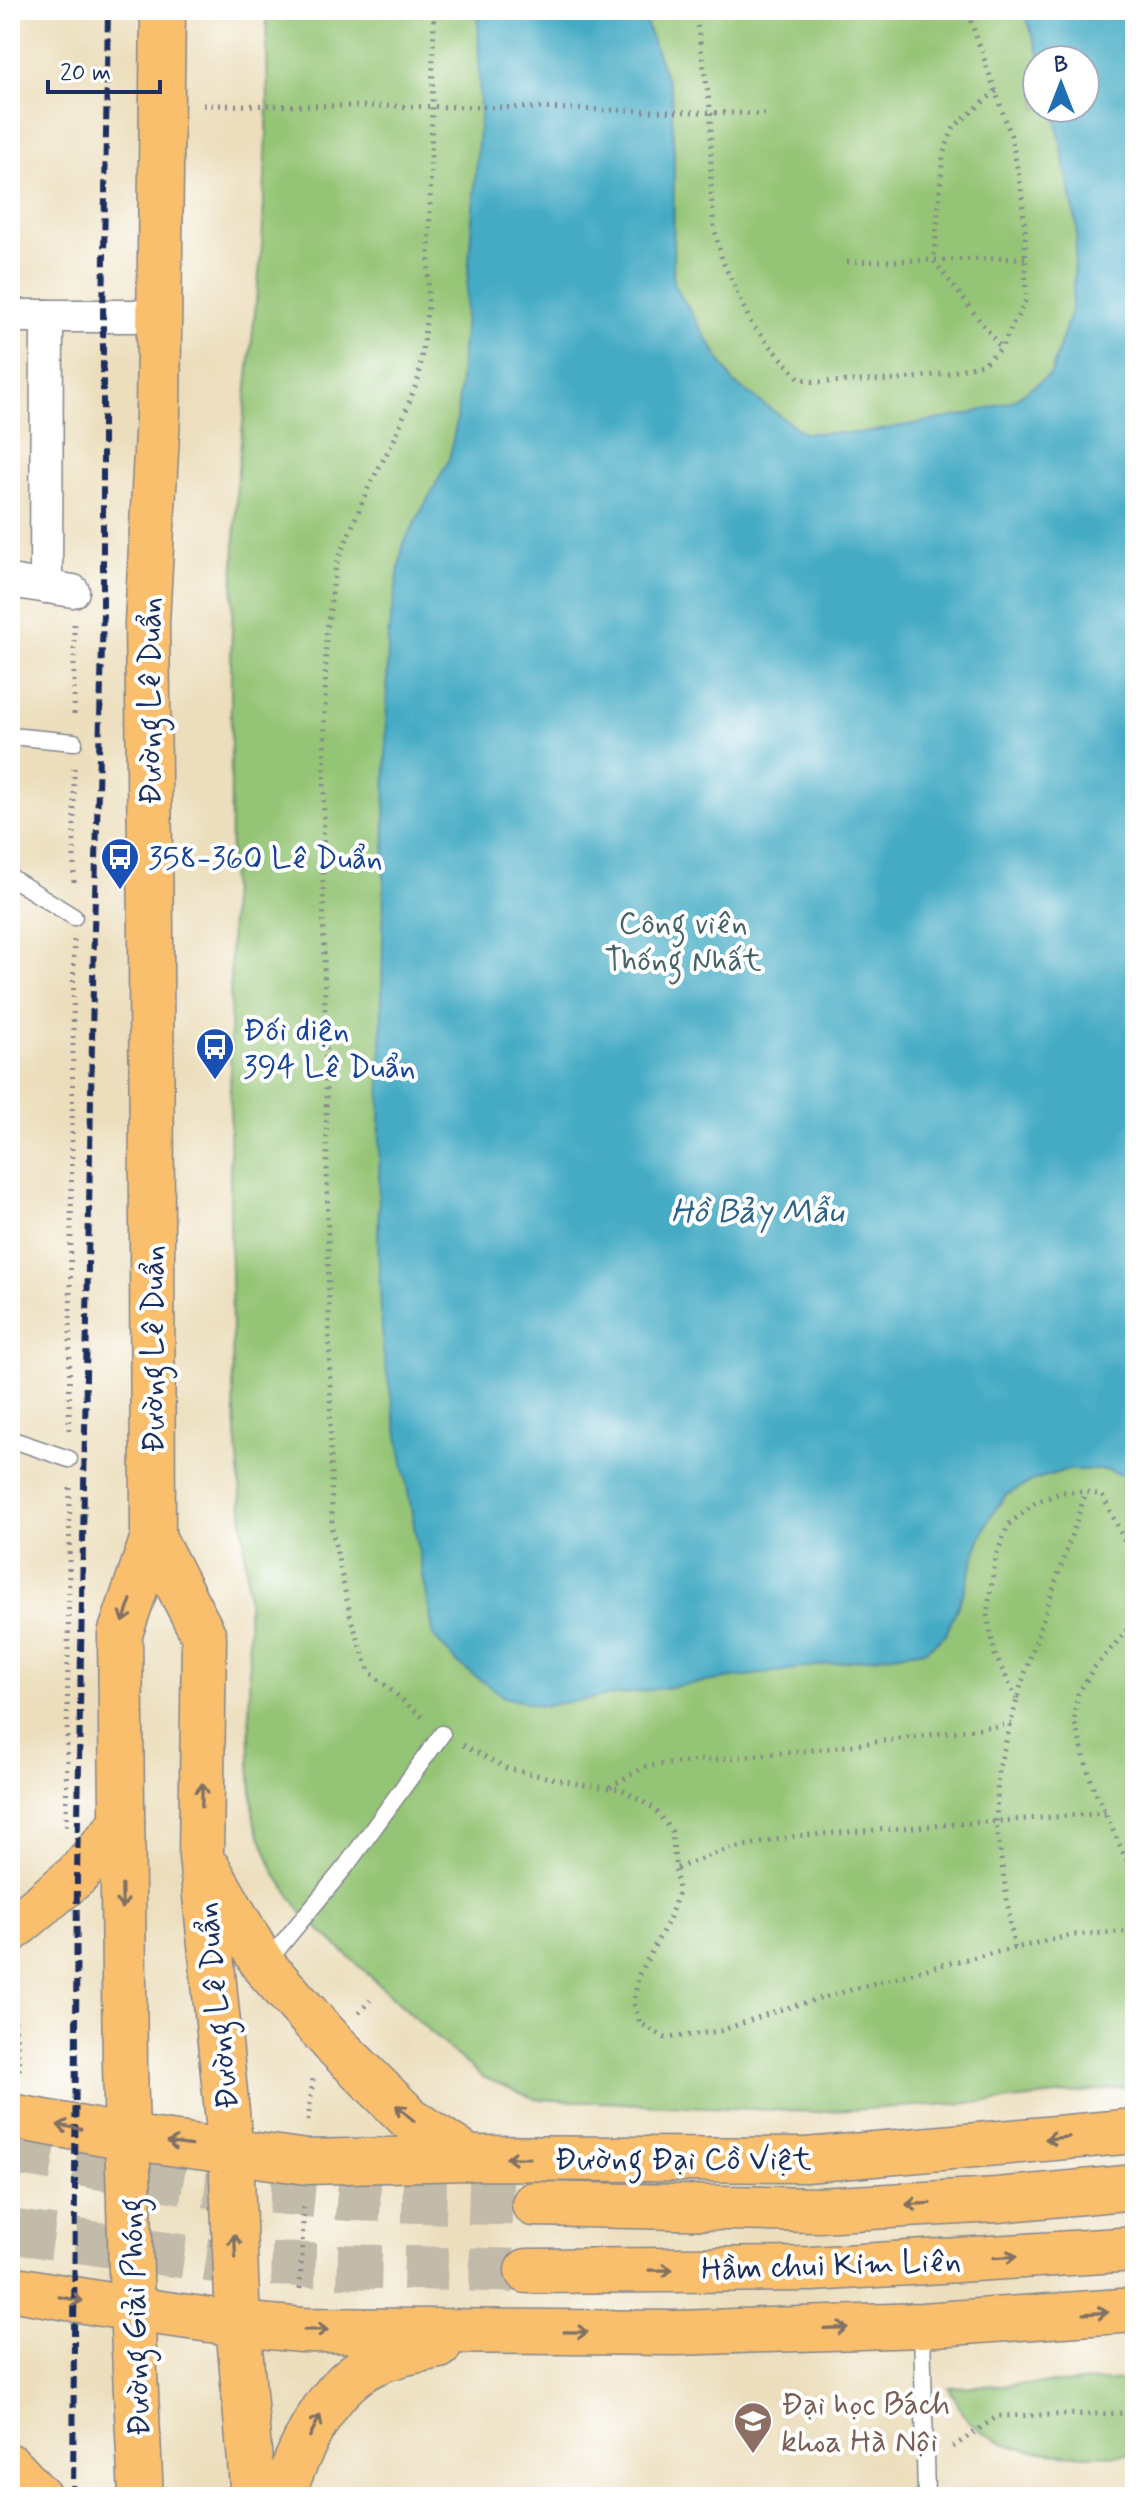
<svg xmlns="http://www.w3.org/2000/svg" width="1145" height="2507" font-family="Mynerve,sans-serif">
	<style>
		.green { fill: #94c474; stroke: #587a69; stroke-width: 2; fill-rule: evenodd }
		.water { fill: #45abc5; stroke: #306d92; stroke-width: 2 }
		.lines { fill: none; stroke-linecap: round; stroke-linejoin: round }
		.primary-tunnel { stroke: #c2bba9; stroke-width: 44; stroke-dasharray: 44 22; stroke-linecap: butt }
		.service-casing { stroke: #84868d; stroke-width: 19 }
		.minor-casing { stroke: #84868d; stroke-width: 35 }
		.primary-casing { stroke: #84868d; stroke-width: 47 }
		.path { stroke: #84868d; stroke-width: 5; stroke-dasharray: 2 6; stroke-linecap: butt }
		.service { stroke: #fff; stroke-width: 16 }
		.minor { stroke: #fff; stroke-width: 32 }
		.primary { stroke: #f9bf6d; stroke-width: 44 }
		.rail { stroke: #1b2f5e; stroke-width: 6; stroke-dasharray: 12 6; stroke-linecap: butt }
		.oneway { stroke: #7f7065 }
		.labels { text-anchor: middle; stroke-width: 8; stroke-linejoin: round; paint-order: stroke }
		.street-label { font-size: 32px; fill: #1b2f5e; stroke: #fff }
		.transit-label { font-size: 32px; fill: #164399; stroke: #fff; text-anchor: start }
		.park-label { font-size: 32px; fill: #456366; stroke: #fff }
		.education-label { font-size: 32px; fill: #785e54; stroke: #fff; text-anchor: start }
		.water-label { font-size: 34px; font-style: italic; fill: #2c6187; stroke: #fff }
	</style>
	<rect width="100%" height="100%" fill="#fff"/>
	<filter id="ink" filterUnits="userSpaceOnUse"><feTurbulence type="fractalNoise" baseFrequency=".0125" numOctaves="2"/><feDisplacementMap in="SourceGraphic" scale="16" xChannelSelector="R" yChannelSelector="G"/><feConvolveMatrix kernelMatrix="1 2 1 2 8 2 1 2 1" color-interpolation-filters="sRGB"/></filter>
	<filter id="wash" filterUnits="userSpaceOnUse"><feTurbulence type="fractalNoise" baseFrequency=".006" numOctaves="4" result="noise"/><feDisplacementMap in="SourceGraphic" scale="32" xChannelSelector="R" yChannelSelector="G"/><feGaussianBlur stdDeviation="1.8" result="paint"/><feColorMatrix in="noise" values="0 0 0 0 0 0 0 0 0 0 0 0 0 0 0 0 0 1.4 0 .05"/><feComposite in="paint" operator="in"/></filter>
	<g filter="url(#wash)">
		<rect width="100%" height="100%" fill="#ecdebc"/>
		<g class="green">
			<path d="M266,10H1135V2086L1003,2101L813,2112L536,2099L482,2077L449,2049L304,1915L275,1873L254,1820L250,1763L248,1593L233,1389L230,1218L231,662L237,480L262,246L268,107ZM1037,60H1085V108H1037Z"/>
			<path d="M1135,2380V2454C1084,2455 1014,2461 972,2424C962,2415 955,2399 949,2387Z"/>
		</g>
		<path class="water" d="M478,10H641L671,91L674,157L673,283L734,383L804,433H863L970,414L1012,401L1051,374L1072,307L1077,227L1054,108H1085V60H1041L1024,10H1135V1479L1108,1470H1066L1034,1480L1006,1495L990,1517L980,1539L965,1589L946,1634L926,1650L540,1706L504,1697L459,1664L434,1637L383,1351L378,1245L388,636L403,545L449,460L457,420L480,116Z"/>
	</g>
	<g filter="url(#ink)">
		<g class="lines">
			<g class="primary-tunnel">
				<path d="M10,2152L201,2185L349,2199L534,2204"/>
				<path d="M10,2231L228,2263L527,2271"/>
			</g>
			<g class="service-casing">
				<g id="service">
					<path d="M10,736L74,742"/>
					<path d="M10,877L74,917"/>
					<path d="M10,1439L69,1459"/>
					<path d="M267,1962L346,1866L442,1734"/>
					<path d="M922,2327L926,2497"/>
				</g>
			</g>
			<g class="minor-casing">
				<g id="minor">
					<path d="M10,316H160"/>
					<path d="M10,581L73,591"/>
					<path d="M46,587L47,316"/>
				</g>
			</g>
			<g class="primary-casing">
				<g id="primary">
					<path d="M153,1537L204,1636L201,1856L231,2151L238,2324L253,2497"/>
					<path d="M209,1870L264,1966L333,2043L409,2118L469,2158"/>
					<path d="M10,1931L77,1875L122,1823"/>
					<path d="M10,2116L127,2137L307,2162L469,2158L806,2160L1135,2131"/>
					<path d="M534,2204L817,2210L997,2200L1135,2187"/>
					<path d="M527,2271L812,2269L1135,2249"/>
					<path d="M10,2288L132,2309L238,2324L302,2330L676,2333L922,2325L1135,2310"/>
					<path d="M10,2466L39,2497"/>
					<path d="M141,2497L132,2309L125,2065L120,1634L153,1537L151,929L147,623L158,414L163,10"/>
					<path d="M282,2497C298,2453 324,2391 367,2367C389,2355 415,2351 439,2346"/>
				</g>
			</g>
			<g class="path">
				<path d="M695,10L711,114V191L714,227L722,260L752,325L799,378L815,382L899,380L950,373L984,363L1001,348L1026,300L1025,228L1021,188L1011,136L967,10"/>
				<path d="M880,18L970,17"/>
				<path d="M996,91L954,127L943,154L934,261L1001,348"/>
				<path d="M203,105L492,107L768,114"/>
				<path d="M847,262L1027,258"/>
				<path d="M74,624V718"/>
				<path d="M74,768V886"/>
				<path d="M69,1430L74,940"/>
				<path d="M1135,1616L1124,1634L1093,1669L1078,1694L1074,1721L1092,1784L1135,1879"/>
				<path d="M1017,1699L995,1655L987,1614L996,1556L1008,1525L1035,1503L1062,1492H1086L1102,1495L1135,1562"/>
				<path d="M422,1717L369,1671L351,1619L332,1530L323,876L326,637L336,565L369,486L395,438L419,377L428,304L434,10"/>
				<path d="M463,1745L508,1769L584,1785L621,1789L654,1808L672,1832L678,1892L669,1920L638,1976L634,2004L640,2023L666,2038L720,2031L779,2010L941,1965L1072,1935L1135,1931"/>
				<path d="M610,1787L646,1766L823,1749L1011,1724"/>
				<path d="M66,1826L70,1484"/>
				<path d="M677,1868L725,1850L795,1836L1107,1813"/>
				<path d="M1014,1948L996,1823L998,1771L1021,1685L1086,1492"/>
				<path d="M359,2013L370,2000"/>
				<path d="M10,2014L15,2022L20,2076"/>
				<path d="M308,2121L313,2079"/>
				<path d="M13,2247L16,2157"/>
				<path d="M300,2289L304,2203"/>
				<path d="M953,2447L998,2416L1135,2413"/>
			</g>
			<use href="#service" class="service"/>
			<use href="#minor" class="minor"/>
			<use href="#primary" class="primary"/>
			<path class="rail" d="M73,2497L77,1875L94,931L103,612V317L108,10"/>
		</g>
		<defs><path id="oneway-shaft" d="M-6 0H5M1.5-3L5.5 0L1.5 3" fill="none" stroke-width="1.6" stroke-linecap="round" stroke-linejoin="round" transform="scale(2)"/></defs>
		<g class="oneway">
			<use href="#oneway-shaft" transform="translate(127 1611) rotate(109)"/>
			<use href="#oneway-shaft" transform="translate(202 1795) rotate(-89)"/>
			<use href="#oneway-shaft" transform="translate(122 1897) rotate(89)"/>
			<use href="#oneway-shaft" transform="translate(405 2113) rotate(-139)"/>
			<use href="#oneway-shaft" transform="translate(69 2127) rotate(-170)"/>
			<use href="#oneway-shaft" transform="translate(1057 2138) rotate(175)"/>
			<use href="#oneway-shaft" transform="translate(179 2144) rotate(-172)"/>
			<use href="#oneway-shaft" transform="translate(518 2158) rotate(180)"/>
			<use href="#oneway-shaft" transform="translate(918 2204) rotate(177)"/>
			<use href="#oneway-shaft" transform="translate(235 2246) rotate(-93)"/>
			<use href="#oneway-shaft" transform="translate(1005 2257) rotate(-3)"/>
			<use href="#oneway-shaft" transform="translate(661 2270) rotate(-1)"/>
			<use href="#oneway-shaft" transform="translate(71 2299) rotate(10)"/>
			<use href="#oneway-shaft" transform="translate(1096 2313) rotate(-4)"/>
			<use href="#oneway-shaft" transform="translate(836 2328) rotate(-2)"/>
			<use href="#oneway-shaft" transform="translate(316 2330)"/>
			<use href="#oneway-shaft" transform="translate(576 2332) rotate(1)"/>
			<use href="#oneway-shaft" transform="translate(315 2426) rotate(-64)"/>
		</g>
	</g>
	<defs>
		<g id="bus-pin" transform="scale(2)"><path d="M0 17L-7.5 6A9.5 9.5 0 1 1 7.5 6Z" fill="#1a4fb4" stroke="#fff"/><path d="M-5-6H5V4H4V6H2V4H-2V6H-4V4H-5ZM-3.5-4V0h7V-4ZM-3.5 1.2v1.5H-2V1.2ZM2 1.2v1.5H3.5V1.2Z" fill="#fff"/></g>
		<g id="university-pin" transform="scale(2)"><path d="M0 17L-7.5 6A9.5 9.5 0 1 1 7.5 6Z" fill="#8d6e63" stroke="#fff"/><path d="M0-5L7-2L0 1L-7-2ZM-4 1L0 2.5L4 1V4Q0 6-4 4Z" fill="#fff"/></g>
	</defs>
	<g fill-rule="evenodd">
		<use href="#bus-pin" x="120" y="857"/>
		<use href="#bus-pin" x="215" y="1047"/>
		<use href="#university-pin" x="753" y="2421"/>
	</g>
	<g class="labels">
		<g class="street-label">
			<text transform="translate(149 701) rotate(-90)" y="11">Đường Lê Duẩn</text>
			<text transform="translate(152 1349) rotate(-90)" y="11">Đường Lê Duẩn</text>
			<text transform="translate(216 2006) rotate(-96)" y="11">Đường Lê Duẩn</text>
			<text x="683" y="2169">Đường Đại Cồ Việt</text>
			<text transform="translate(831 2264) rotate(-2)" y="11">Hầm chui Kim Liên</text>
			<text transform="translate(134 2317) rotate(-92)" y="11">Đường Giải Phóng</text>
		</g>
		<g class="transit-label">
			<text x="148" y="868">358-360 Lê Duẩn</text>
			<text x="243" y="1040">Đối diện<tspan x="243" dy="37">394 Lê Duẩn</tspan></text>
		</g>
		<g class="park-label">
			<text x="683" y="933">Công viên<tspan x="683" dy="37">Thống Nhất</tspan></text>
		</g>
		<g class="education-label">
			<text x="781" y="2414">Đại học Bách<tspan x="781" dy="37">khoa Hà Nội</tspan></text>
		</g>
		<g class="water-label">
			<text x="757" y="1222">Hồ Bảy Mẫu</text>
		</g>
	</g>
	<rect width="1145" height="2507" fill="none" stroke="#fff" stroke-width="40"/>
	<g transform="translate(1061 84)"><circle r="38" fill="#ffffff" stroke="#a4acbf" stroke-width="2"/>
	<path d="M0-6L14 30L0 20L-14 30Z" fill="#1f6fb2"/>
	<text y="-12" font-size="22" font-weight="bold" text-anchor="middle" fill="#1b2f5e">B</text>
	</g>
	<path d="M48 80v12h112v-12" fill="none" stroke="#1b2f5e" stroke-width="4"/>
	<text x="60" y="80" font-size="24" fill="#1b2f5e" stroke="#ffffff" stroke-width="6" paint-order="stroke">20 m</text>
</svg>
